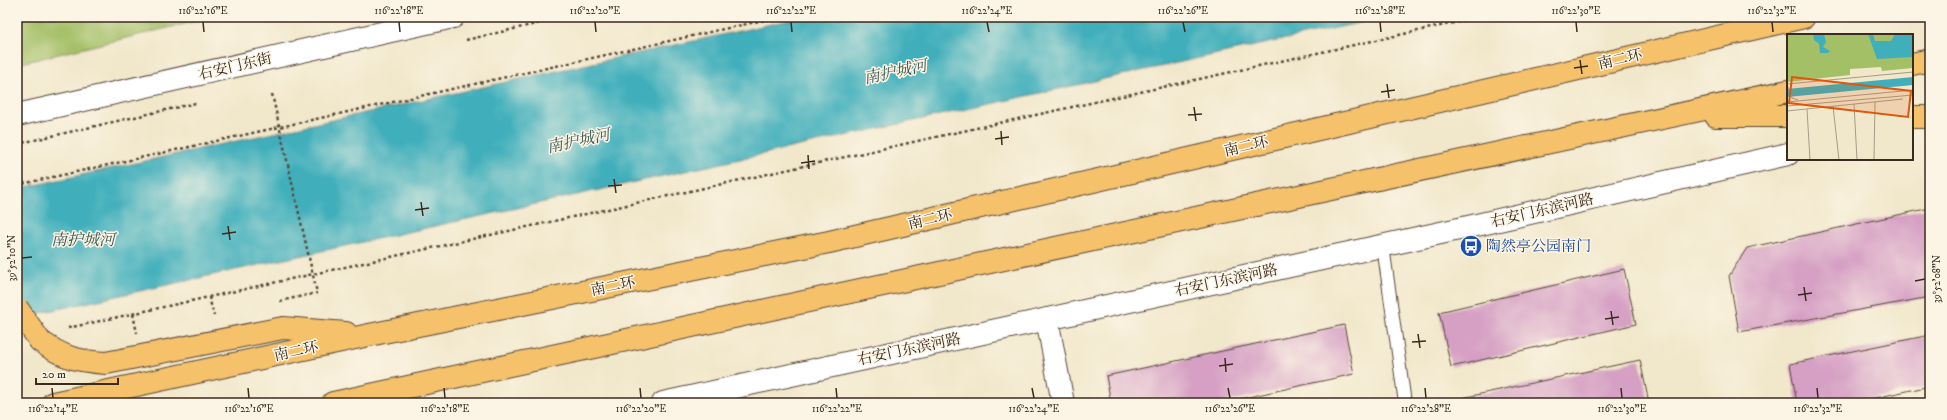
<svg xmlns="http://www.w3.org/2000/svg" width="1947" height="420" font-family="'IM FELL DW Pica','Noto Serif SC',serif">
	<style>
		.green { fill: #a4c067; stroke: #707542 }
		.water { fill: #40afbb; stroke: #3e6c6c }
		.building { fill: #d6a0c4 }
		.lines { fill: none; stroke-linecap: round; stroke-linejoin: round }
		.service-casing { stroke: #564638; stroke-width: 14 }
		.minor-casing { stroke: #564638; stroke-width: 24 }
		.tertiary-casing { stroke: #564638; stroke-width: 24 }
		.trunk-casing { stroke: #564638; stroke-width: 24 }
		.path { stroke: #564638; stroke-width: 2.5; stroke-dasharray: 3 3; stroke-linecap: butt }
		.service { stroke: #fff; stroke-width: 12 }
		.minor { stroke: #fff; stroke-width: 22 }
		.tertiary { stroke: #fff; stroke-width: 22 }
		.trunk { stroke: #f5c16b; stroke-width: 22 }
		.trunk-bridge-casing { stroke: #564638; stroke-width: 24; stroke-linecap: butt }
		.path-bridge { stroke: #564638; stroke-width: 2.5; stroke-dasharray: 3 3; stroke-linecap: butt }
		.trunk-bridge { stroke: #f5c16b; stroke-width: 22 }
		.ticks { fill: none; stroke: #3b2a1e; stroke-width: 1.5 }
		.labels { text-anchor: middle; stroke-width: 3; stroke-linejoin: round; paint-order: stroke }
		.street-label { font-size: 15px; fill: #3b2a1e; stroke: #fcf5e5 }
		.transit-label { font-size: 15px; fill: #164399; stroke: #fcf5e5; text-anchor: start }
		.water-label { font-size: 16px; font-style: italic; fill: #3d5955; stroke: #fcf5e5 }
		.inset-road { fill: none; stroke: #a89b86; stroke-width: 1 }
		.view { fill: #df570d; fill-opacity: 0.15; stroke: #df570d; stroke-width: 2 }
		.inset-edge { fill: none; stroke: #3b2a1e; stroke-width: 2 }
		.neatline { fill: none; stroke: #3b2a1e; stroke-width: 1.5 }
		.ticks-label { font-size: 10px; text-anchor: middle; fill: #3b2a1e }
	</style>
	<rect width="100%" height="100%" fill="#fcf5e5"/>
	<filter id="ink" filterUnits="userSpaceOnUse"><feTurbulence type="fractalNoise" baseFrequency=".025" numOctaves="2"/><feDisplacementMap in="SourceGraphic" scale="8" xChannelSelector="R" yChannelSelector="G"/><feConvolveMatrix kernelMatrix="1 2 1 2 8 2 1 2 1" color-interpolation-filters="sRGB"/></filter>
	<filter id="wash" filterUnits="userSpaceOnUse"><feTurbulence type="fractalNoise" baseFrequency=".012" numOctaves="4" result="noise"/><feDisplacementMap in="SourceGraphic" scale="16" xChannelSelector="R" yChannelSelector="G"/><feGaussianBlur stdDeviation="0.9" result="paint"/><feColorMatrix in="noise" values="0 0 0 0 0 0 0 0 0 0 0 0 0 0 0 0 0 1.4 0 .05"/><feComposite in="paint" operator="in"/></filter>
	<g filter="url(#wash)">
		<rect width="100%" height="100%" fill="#f1e7cb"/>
		<path class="green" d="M17,17H214L17,64Z"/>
		<path class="water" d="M803,17H1386L17,318V189Z"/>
		<g id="blocks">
			<g class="building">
				<path d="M1930,208V297L1739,332L1729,276L1747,248Z"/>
				<path d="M1624,269L1636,324L1451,367L1439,312Z"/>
				<path d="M1344,325L1354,374L1221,403H1111L1106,376Z"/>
				<path d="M1930,335V386L1852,403H1797L1790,364Z"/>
				<path d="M1640,360L1649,403H1458L1457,399Z"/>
			</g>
		</g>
	</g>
	<g filter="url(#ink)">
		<use href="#blocks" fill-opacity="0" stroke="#564638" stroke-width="1"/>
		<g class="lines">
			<g class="service-casing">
				<path id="service" d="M1383,246L1405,403"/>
			</g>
			<g class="minor-casing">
				<path id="minor" d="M1047,319L1063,403"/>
			</g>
			<g class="tertiary-casing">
				<g id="tertiary">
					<path d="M17,115L453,17"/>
					<path d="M663,403L1468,227L1788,154"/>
				</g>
			</g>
			<g class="trunk-casing">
				<g id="trunk">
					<path d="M1912,64L1930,60"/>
					<path d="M1716,116H1788"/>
					<path d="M1912,117H1930"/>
					<path d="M40,341C64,358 77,361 106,363L283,328L346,333"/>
					<path d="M53,403L369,335L829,242L1804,17"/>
					<path d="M333,403L1788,91"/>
				</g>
			</g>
			<g class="path">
				<path d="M466,40L566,17"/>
				<path d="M17,144L196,103"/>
				<path d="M17,185L778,17"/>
				<path d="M209,297L214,316"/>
				<path d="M280,301L317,293"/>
				<path d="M133,314L137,333"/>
				<path d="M68,328L1481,17"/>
			</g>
			<use href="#service" class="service"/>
			<use href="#minor" class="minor"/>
			<use href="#tertiary" class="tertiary"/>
			<use href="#trunk" class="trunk"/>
			<g class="trunk-bridge-casing">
				<path id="trunk-bridge" d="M17,308L40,341"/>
			</g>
			<path class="path-bridge" d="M272,94L317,293"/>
			<use href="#trunk-bridge" class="trunk-bridge"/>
		</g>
	</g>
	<path class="ticks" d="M203,22L204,32M399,22L400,32M595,22L596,32M791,22L792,32M987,22L989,32M1183,22L1185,32M1380,22L1381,32M1576,22L1577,32M1772,22L1773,32M1580,60L1582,74M1574,68L1588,66M1387,84L1389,98M1381,92L1395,90M1194,107L1196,121M1188,115L1202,114M1001,131L1002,145M995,139L1009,137M808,155L809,169M801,163L815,161M614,179L616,193M608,186L622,185M421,202L423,216M415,210L429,208M228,226L230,240M222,234L236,232M22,258L32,257M1915,281L1925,279M1804,287L1806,301M1798,295L1812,293M1611,311L1613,325M1605,319L1619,317M1418,334L1420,348M1412,342L1426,341M1225,358L1226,372M1219,366L1233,364M52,388L53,398M248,388L249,398M444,388L445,398M640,388L641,398M836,388L837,398M1032,388L1034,398M1228,388L1230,398M1425,388L1426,398M1621,388L1622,398M1817,388L1818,398"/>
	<defs>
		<g id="bus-disc" transform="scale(1.15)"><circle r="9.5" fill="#1a4fb4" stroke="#fcf5e5"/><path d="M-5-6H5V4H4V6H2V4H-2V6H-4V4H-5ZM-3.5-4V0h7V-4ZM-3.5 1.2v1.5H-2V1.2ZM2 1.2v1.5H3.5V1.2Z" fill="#fff"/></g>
	</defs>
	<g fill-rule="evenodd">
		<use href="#bus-disc" x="1471" y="246"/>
	</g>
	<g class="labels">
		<g class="street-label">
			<text transform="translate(1620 59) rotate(-13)" y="5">南二环</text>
			<text transform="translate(235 66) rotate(-13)" y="5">右安门东街</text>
			<text transform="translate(1246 146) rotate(-13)" y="5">南二环</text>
			<text transform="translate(1542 210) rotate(-13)" y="5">右安门东滨河路</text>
			<text transform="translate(930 219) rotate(-13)" y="5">南二环</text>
			<text transform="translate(1226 280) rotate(-12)" y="5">右安门东滨河路</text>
			<text transform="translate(613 286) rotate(-11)" y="5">南二环</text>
			<text transform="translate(909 349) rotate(-12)" y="5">右安门东滨河路</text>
			<text transform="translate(296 351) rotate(-12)" y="5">南二环</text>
		</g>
		<g class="transit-label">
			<text x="1486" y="251">陶然亭公园南门</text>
		</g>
		<g class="water-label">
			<text transform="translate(895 71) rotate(-12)" y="6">南护城河</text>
			<text transform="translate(578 140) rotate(-12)" y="6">南护城河</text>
			<text x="83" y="245">南护城河</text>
		</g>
	</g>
	<g transform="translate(1787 34)">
		<rect width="126" height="126" fill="#f1e7cb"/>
		<path d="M0,0H126V34L95,37L94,33L63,35V41L0,48Z" fill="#a4c067"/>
		<path d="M26,0H37L39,8L36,13L43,17L41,19H33L32,10L27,6ZM81,0H86L88,7H104L108,0L126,1V23L90,25ZM126,43V51L0,63V55Z" fill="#40afbb"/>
		<path class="inset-road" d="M0,50L126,38M0,50L5,64L11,66M0,68L126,56M67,70L70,126M0,72L126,61M46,72L52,126M20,75L23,126M0,77L116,65M87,126L88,68"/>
		<path class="view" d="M5,43L124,57L121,83L2,69Z"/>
		<rect width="126" height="126" class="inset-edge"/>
	</g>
	<rect width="1947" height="420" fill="none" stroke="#fcf5e5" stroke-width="44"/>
	<path d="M36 378v6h82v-6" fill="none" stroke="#3b2a1e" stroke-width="2"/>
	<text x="42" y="378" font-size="12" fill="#3b2a1e" stroke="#fcf5e5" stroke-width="3" paint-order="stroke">20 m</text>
	<rect x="22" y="22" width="1903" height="376" class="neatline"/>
	<g class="ticks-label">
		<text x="203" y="14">116°22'16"E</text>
		<text x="399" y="14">116°22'18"E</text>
		<text x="595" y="14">116°22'20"E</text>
		<text x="791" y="14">116°22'22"E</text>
		<text x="987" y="14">116°22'24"E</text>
		<text x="1183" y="14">116°22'26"E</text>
		<text x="1380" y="14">116°22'28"E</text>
		<text x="1576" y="14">116°22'30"E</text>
		<text x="1772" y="14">116°22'32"E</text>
		<text transform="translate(11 258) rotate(-90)" y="4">39°52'10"N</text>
		<text transform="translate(1936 279) rotate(-90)" y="4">39°52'08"N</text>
		<text x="53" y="412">116°22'14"E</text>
		<text x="249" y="412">116°22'16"E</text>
		<text x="445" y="412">116°22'18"E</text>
		<text x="641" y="412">116°22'20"E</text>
		<text x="837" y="412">116°22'22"E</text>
		<text x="1034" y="412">116°22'24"E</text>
		<text x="1230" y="412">116°22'26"E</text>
		<text x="1426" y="412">116°22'28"E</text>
		<text x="1622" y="412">116°22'30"E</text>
		<text x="1818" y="412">116°22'32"E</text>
	</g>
</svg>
